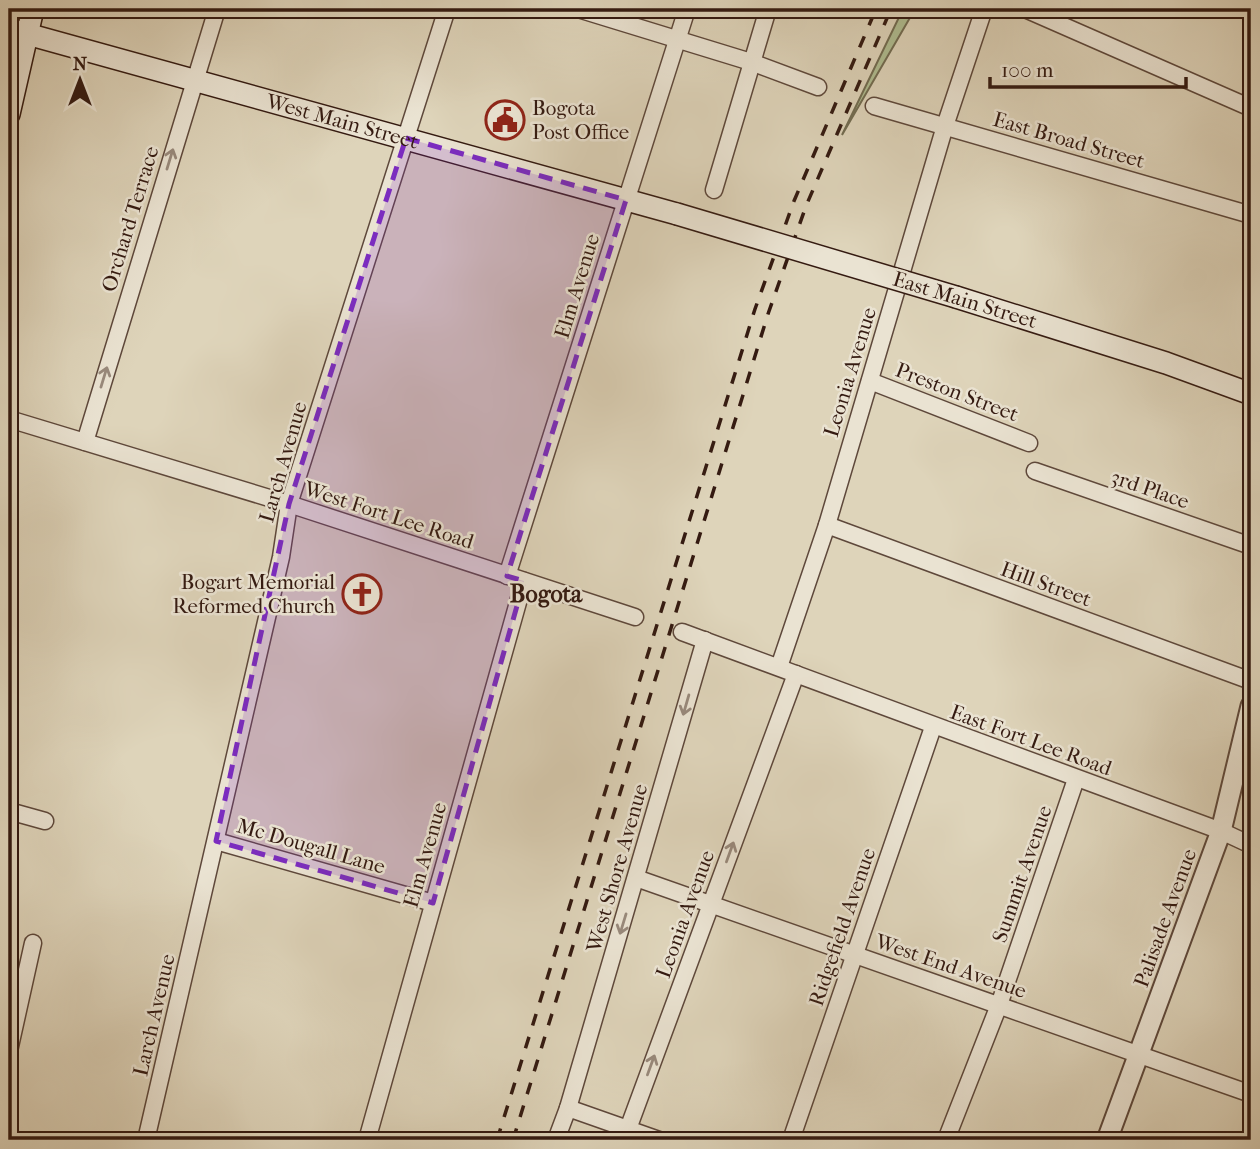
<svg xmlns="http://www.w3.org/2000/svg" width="1260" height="1149" font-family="'IM FELL French Canon',serif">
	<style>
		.green { fill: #afbd91; stroke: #726c51; stroke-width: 2 }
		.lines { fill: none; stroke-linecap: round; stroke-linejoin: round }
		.minor-casing { stroke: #5e483b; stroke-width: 19 }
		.tertiary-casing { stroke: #5e483b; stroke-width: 23 }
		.secondary-casing { stroke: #341a11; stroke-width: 24 }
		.minor { stroke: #eae3d2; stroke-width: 16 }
		.tertiary { stroke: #eae3d2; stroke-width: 19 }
		.secondary { stroke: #eae3d2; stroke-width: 21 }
		.rail { stroke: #341a11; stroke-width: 3.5; stroke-dasharray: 12 12; stroke-linecap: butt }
		.secondary-bridge-casing { stroke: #341a11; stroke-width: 24; stroke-linecap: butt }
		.secondary-bridge { stroke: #eae3d2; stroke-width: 21 }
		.oneway { stroke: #98897b }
		.marked { fill: #7b2cbf; fill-opacity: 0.2; stroke: #7b2cbf; stroke-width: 5; stroke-dasharray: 14 9; stroke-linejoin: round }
		.labels { text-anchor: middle; stroke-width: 5; stroke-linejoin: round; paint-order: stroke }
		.poi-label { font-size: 21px; fill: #341a11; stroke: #eae3d2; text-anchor: start }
		.street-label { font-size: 21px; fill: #341a11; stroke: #eae3d2 }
		.quarter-label { font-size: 24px; font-weight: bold; fill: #341a11; stroke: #eae3d2 }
	</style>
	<rect width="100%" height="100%" fill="#ded4ba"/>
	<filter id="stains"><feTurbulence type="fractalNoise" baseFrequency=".00286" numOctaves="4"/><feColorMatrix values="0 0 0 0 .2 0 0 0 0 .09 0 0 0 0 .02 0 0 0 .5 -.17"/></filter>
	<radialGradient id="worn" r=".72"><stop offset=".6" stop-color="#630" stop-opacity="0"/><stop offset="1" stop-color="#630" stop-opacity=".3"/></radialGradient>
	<path class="green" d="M903,9H915L842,135Z"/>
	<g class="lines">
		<g class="minor-casing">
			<g id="minor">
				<path d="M578,9L751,62L818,87"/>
				<path d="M1025,9L1251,108"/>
				<path d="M874,106L1251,215"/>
				<path d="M714,190L768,9"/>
				<path d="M870,381L1029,443"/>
				<path d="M9,419L289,504L635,617"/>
				<path d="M85,442L217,9"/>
				<path d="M1035,471L1251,546"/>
				<path d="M827,525L1251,681"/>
				<path d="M507,576L687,9"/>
				<path d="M682,632L1221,831L1251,845"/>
				<path d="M779,667L827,525L945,126L984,9"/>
				<path d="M9,811L45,821"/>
				<path d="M216,841L433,903"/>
				<path d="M636,878L1251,1094"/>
				<path d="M9,1051L33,943"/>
				<path d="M568,1108L705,640"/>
				<path d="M628,1129L796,674"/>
				<path d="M146,1140L281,557L289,504L447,9"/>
				<path d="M367,1140L524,581"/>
				<path d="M556,1140L568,1108L659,1140"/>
				<path d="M791,1140L933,727"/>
				<path d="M946,1140L999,1005L1076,779"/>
			</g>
		</g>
		<g class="tertiary-casing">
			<path id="tertiary" d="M1107,1140L1221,831L1251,706"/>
		</g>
		<g class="secondary-casing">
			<g id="secondary">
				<path id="s1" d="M9,29L677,214"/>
				<path d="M9,114L33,9"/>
				<path d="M956,297L1166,363L1251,394"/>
			</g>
		</g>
		<use href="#minor" class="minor"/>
		<use href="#tertiary" class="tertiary"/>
		<use href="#secondary" class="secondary"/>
		<g class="rail">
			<path d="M497,1140L755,309L794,201L876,9"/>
			<path d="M513,1140L768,314L806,206L891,9"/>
		</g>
		<g class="secondary-bridge-casing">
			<path id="secondary-bridge" d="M677,214L956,297"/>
		</g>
		<use href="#secondary-bridge" class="secondary-bridge"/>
	</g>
	<defs><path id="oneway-shaft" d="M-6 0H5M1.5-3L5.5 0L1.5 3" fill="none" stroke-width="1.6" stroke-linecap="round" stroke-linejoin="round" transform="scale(1.75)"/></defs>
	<g class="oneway">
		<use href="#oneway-shaft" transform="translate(170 159) rotate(-73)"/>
		<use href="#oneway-shaft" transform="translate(104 377) rotate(-73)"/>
		<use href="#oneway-shaft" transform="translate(686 705) rotate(106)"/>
		<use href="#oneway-shaft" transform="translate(730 852) rotate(-70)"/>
		<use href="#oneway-shaft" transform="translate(623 924) rotate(107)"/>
		<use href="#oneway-shaft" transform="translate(651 1065) rotate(-70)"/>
	</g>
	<path class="marked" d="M406,138L626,200L507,576L524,581L433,903L216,841L289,504Z"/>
	<defs>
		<g id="civic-ring" transform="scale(2.0125)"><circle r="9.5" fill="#eae3d2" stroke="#8f2418" stroke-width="1.5"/><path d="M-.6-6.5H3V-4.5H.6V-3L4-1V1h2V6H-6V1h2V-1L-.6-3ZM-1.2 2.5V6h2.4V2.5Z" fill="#8f2418"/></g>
		<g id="church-ring" transform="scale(2.0125)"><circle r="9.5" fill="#eae3d2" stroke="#8f2418" stroke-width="1.5"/><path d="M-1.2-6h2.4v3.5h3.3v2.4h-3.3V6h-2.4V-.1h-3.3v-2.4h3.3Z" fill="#8f2418"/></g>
	</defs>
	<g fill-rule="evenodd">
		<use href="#civic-ring" x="505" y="120"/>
		<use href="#church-ring" x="362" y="594"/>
	</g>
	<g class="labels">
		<g class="poi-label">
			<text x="532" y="115">Bogota<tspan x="532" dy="24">Post Office</tspan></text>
			<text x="335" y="589" text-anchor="end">Bogart Memorial<tspan x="335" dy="24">Reformed Church</tspan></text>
		</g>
		<g class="street-label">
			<text dy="7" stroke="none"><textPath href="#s1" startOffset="346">West Main Street</textPath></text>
			<text transform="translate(1069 140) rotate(16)" y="7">East Broad Street</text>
			<text transform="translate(130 219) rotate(-73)" y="7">Orchard Terrace</text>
			<text transform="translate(577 286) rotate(-73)" y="7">Elm Avenue</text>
			<text transform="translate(965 300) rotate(17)" y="7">East Main Street</text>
			<text transform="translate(850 372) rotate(-73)" y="7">Leonia Avenue</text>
			<text transform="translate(957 392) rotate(21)" y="7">Preston Street</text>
			<text transform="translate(283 462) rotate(-74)" y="7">Larch Avenue</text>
			<text transform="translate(1150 489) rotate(19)" y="7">3rd Place</text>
			<text transform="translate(389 515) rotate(18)" y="7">West Fort Lee Road</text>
			<text transform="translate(1046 584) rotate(20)" y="7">Hill Street</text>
			<text transform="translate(1031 740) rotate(20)" y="7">East Fort Lee Road</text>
			<text transform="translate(311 846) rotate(16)" y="7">Mc Dougall Lane</text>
			<text transform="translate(425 855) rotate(-74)" y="7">Elm Avenue</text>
			<text transform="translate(617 868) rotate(-74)" y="7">West Shore Avenue</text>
			<text transform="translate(1022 874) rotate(-71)" y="7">Summit Avenue</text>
			<text transform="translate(685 914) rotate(-70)" y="7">Leonia Avenue</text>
			<text transform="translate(1165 918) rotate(-70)" y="7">Palisade Avenue</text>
			<text transform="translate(842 927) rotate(-71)" y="7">Ridgefield Avenue</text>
			<text transform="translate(951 966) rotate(19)" y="7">West End Avenue</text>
			<text transform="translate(154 1015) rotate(-77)" y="7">Larch Avenue</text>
		</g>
		<g class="quarter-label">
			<text x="546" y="602">Bogota</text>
		</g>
	</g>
	<rect width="1260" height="1149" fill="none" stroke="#ded4ba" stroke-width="35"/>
	<rect x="10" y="10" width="1239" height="1128" fill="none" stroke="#341a11" stroke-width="3.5"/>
	<rect x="18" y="18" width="1225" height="1114" fill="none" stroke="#341a11" stroke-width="2"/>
	<g transform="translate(80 80)" stroke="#eae3d2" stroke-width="5" paint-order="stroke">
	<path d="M0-5L12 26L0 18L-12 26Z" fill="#341a11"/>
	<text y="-10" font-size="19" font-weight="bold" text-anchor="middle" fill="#341a11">N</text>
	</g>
	<path d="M990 77v10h196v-10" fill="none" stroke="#341a11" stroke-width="3.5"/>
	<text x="1001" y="77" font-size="21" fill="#341a11" stroke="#eae3d2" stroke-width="5" paint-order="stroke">100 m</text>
	<rect width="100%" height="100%" filter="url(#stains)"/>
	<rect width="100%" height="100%" fill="url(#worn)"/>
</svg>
